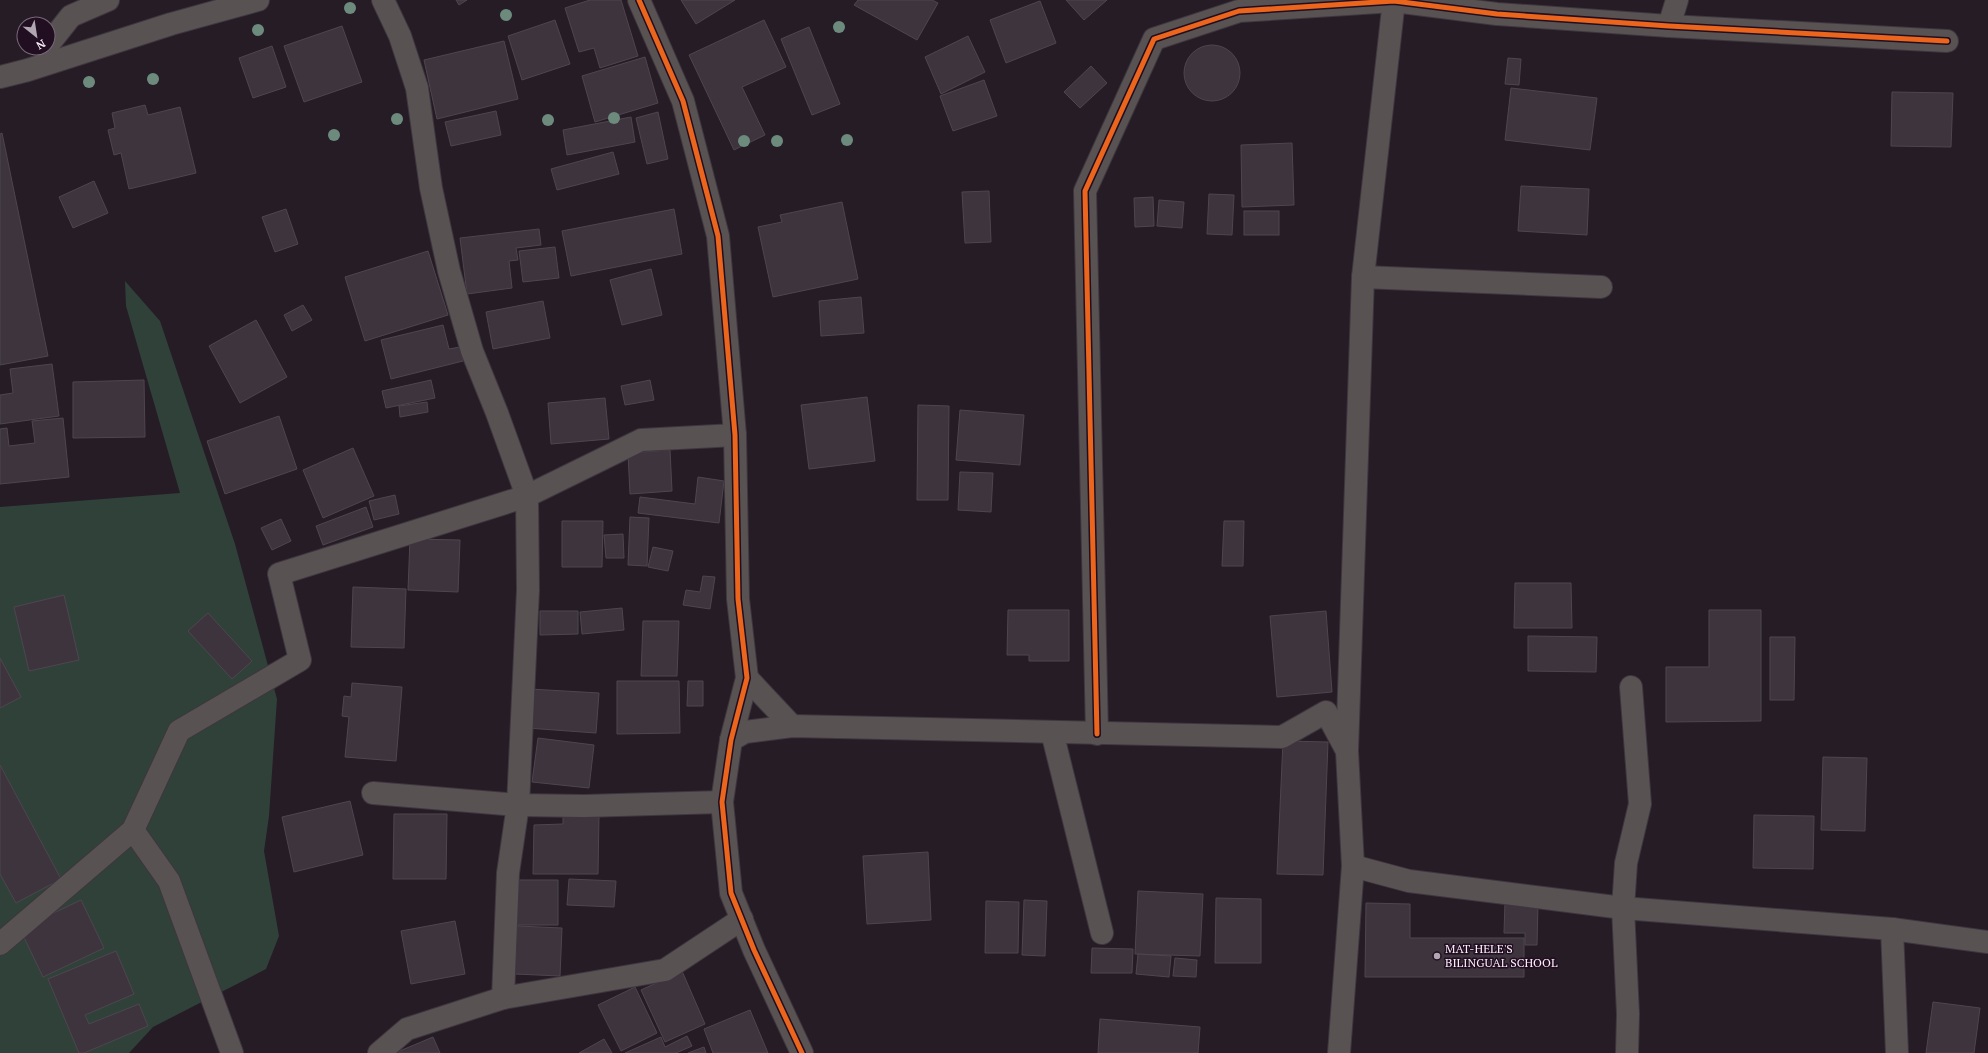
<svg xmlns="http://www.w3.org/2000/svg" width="1988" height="1053" font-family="'PT Serif',serif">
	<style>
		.green { fill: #304139 }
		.building { fill: #3d343d; stroke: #4e464f }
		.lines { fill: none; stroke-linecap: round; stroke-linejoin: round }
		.minor-casing { stroke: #3f363f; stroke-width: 24 }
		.minor { stroke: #585352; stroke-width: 22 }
		.cycleway-casing { stroke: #210e21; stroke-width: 8 }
		.cycleway { stroke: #eb651d; stroke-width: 5 }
		.tree { fill: #6c8b7d }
		.poi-dot { fill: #b2a6b2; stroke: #210e21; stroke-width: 1.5 }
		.labels { text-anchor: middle; stroke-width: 3; stroke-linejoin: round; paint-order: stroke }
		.poi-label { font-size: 12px; fill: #fef0fd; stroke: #210e21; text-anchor: start }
	</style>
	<rect width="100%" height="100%" fill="#261c26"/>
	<path class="green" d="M125,281L160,321L235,544L277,699L269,816L264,851L279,936L266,969L153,1027L129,1053H0V507L180,493L126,306Z"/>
	<g class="building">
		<path d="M456,0H467L459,5Z"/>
		<path d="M590,0H621L638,56L600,68L594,48L579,52L565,8Z"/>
		<path d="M681,0H735L696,24Z"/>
		<path d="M858,0H932L938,3L917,40L854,5Z"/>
		<path d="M1066,0H1107L1084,20Z"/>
		<path d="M1040,1L1056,43L1006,63L990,20Z"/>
		<path d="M555,20L570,64L522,80L508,36Z"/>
		<path d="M764,20L786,67L742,87L765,135L734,150L689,55Z"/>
		<path d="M342,26L362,82L304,102L284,46Z"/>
		<path d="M809,27L840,104L812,115L781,39Z"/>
		<path d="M968,36L985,72L941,94L925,57Z"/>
		<path d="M504,41L518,99L437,119L424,60Z"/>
		<circle cx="1212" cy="73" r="28"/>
		<path d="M272,46L286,87L253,98L239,58Z"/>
		<path d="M645,57L658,103L595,122L582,76Z"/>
		<path d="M1508,58L1521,59L1519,85L1505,84Z"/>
		<path d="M1091,66L1107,83L1080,108L1064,92Z"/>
		<path d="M984,80L997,116L953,131L940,96Z"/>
		<path d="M1511,88L1597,98L1590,150L1505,140Z"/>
		<path d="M1892,92L1953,93L1951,147L1891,146Z"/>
		<path d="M145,105L148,115L180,107L196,173L129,189L121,153L114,155L108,130L115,128L112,113Z"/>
		<path d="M496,111L501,135L451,146L445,122Z"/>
		<path d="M658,112L668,159L647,164L636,118Z"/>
		<path d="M631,117L635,142L567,155L563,130Z"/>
		<path d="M2,133L48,356L0,365V134Z"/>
		<path d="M1292,143L1294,205L1242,207L1241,145Z"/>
		<path d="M613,152L619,174L557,190L551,169Z"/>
		<path d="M94,181L108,213L73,228L59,197Z"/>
		<path d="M1521,186L1589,189L1587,235L1518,231Z"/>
		<path d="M989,191L991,242L965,243L962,192Z"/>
		<path d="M1209,194L1234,195L1232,235L1207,234Z"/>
		<path d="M1153,197L1154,226L1135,227L1134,198Z"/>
		<path d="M1159,200L1184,202L1182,228L1157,226Z"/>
		<path d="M842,202L858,279L773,297L758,227L782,222L780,215Z"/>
		<path d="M286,209L298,244L275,252L262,217Z"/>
		<path d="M674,209L682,254L571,276L562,231Z"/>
		<rect x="1244" y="211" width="35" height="24"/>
		<path d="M539,229L541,245L516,248L518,260L509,261L512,288L467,294L460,238Z"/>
		<path d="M555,247L559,278L523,282L519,251Z"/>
		<path d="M428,251L448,315L365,341L345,277Z"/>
		<path d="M651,269L662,315L622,325L610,280Z"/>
		<path d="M861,297L864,333L821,336L819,301Z"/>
		<path d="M543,301L550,338L493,349L486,312Z"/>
		<path d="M303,305L312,320L292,331L284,315Z"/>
		<path d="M256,320L287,377L240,403L209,346Z"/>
		<path d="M443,325L449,349L460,347L463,361L391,379L381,340Z"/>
		<path d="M52,364L59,416L0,424V395L13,393L10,369Z"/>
		<path d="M144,380L145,437L73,438V382Z"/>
		<path d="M431,380L435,398L386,408L382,391Z"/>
		<path d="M650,380L654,400L625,405L621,386Z"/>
		<path d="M867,397L875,461L809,469L801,405Z"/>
		<path d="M605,398L609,439L551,444L548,403Z"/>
		<path d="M427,402L428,412L400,417L399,406Z"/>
		<path d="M918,405L949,406L948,500H917Z"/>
		<path d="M960,410L1024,415L1020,465L956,460Z"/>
		<path d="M279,416L297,469L225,494L207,441Z"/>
		<path d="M63,418L69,477L0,484V429L7,428L9,446L35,443L32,421Z"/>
		<path d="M353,448L374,496L323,518L303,470Z"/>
		<path d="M670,450L672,491L630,494L628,453Z"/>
		<path d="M960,472L993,473L991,512L958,510Z"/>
		<path d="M698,477L724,481L719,523L638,513L640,497L695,504Z"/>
		<path d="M395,495L399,514L374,520L369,501Z"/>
		<path d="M366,507L373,527L323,545L316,526Z"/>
		<path d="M630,517L649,518L647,566L628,565Z"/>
		<path d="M281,519L291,541L272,550L261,528Z"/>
		<path d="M562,521H603L602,567H562Z"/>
		<path d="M1224,521H1244L1243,566H1222Z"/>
		<path d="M623,534L624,558H606L604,535Z"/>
		<path d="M410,539L460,540L458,592L408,590Z"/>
		<path d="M653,547L673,551L668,571L648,567Z"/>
		<path d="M703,576L715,577L710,609L683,605L686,590L700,592Z"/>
		<path d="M1515,583H1571L1572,628H1514Z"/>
		<path d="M353,587L406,589L404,648L351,647Z"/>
		<path d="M64,595L79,660L29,671L14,607Z"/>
		<path d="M622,608L624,630L582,634L580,612Z"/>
		<path d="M1008,610H1069V661H1029V655H1007Z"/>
		<path d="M1709,610H1761V721L1666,722V667H1709Z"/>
		<path d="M540,611H578V634L540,635Z"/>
		<path d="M1326,611L1332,692L1277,697L1270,616Z"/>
		<path d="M208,613L252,661L232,679L188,631Z"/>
		<path d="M643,621H679L677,676H641Z"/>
		<path d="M1528,636L1597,637L1596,672L1528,671Z"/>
		<path d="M1770,637H1795L1794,700H1770Z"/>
		<path d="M0,658L21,697L0,708Z"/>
		<path d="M617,681H679L680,733L617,734Z"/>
		<path d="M688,681H703V706H687Z"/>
		<path d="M352,683L402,687L396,761L345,757L349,717L342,716L344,696L351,697Z"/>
		<path d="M530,689L599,693L596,733L527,728Z"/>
		<path d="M538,738L594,745L589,788L532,782Z"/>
		<path d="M1283,741L1328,742L1323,875L1277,874Z"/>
		<path d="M1823,757L1867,758L1865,831L1821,830Z"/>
		<path d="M0,765L61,879L16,903L0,874Z"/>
		<path d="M350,801L363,855L294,872L282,817Z"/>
		<path d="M394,814H447L446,879H393Z"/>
		<path d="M563,814L599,815L598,874H533L534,825L563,824Z"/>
		<path d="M1754,815L1814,816L1813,869L1753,868Z"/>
		<path d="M928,852L931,920L867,924L863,856Z"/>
		<path d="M569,879L616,881L614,907L567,905Z"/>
		<path d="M512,880H558V925H511Z"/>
		<path d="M1138,891L1203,894L1200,956L1135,954Z"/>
		<path d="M1216,898L1261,899V963H1215Z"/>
		<path d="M81,900L104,948L43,977L20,929Z"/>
		<path d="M1024,900L1047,901L1045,956L1022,955Z"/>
		<path d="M986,901L1019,902L1018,953H985Z"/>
		<path d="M1505,902L1538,903L1537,945H1525V933H1504Z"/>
		<path d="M1366,903L1410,904V938H1524V977H1365Z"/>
		<path d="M455,921L465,974L411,984L401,931Z"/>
		<path d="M517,926L562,928L560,976L515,974Z"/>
		<path d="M1092,948L1133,949L1132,973H1091Z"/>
		<path d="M116,951L134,994L85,1015L89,1024L139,1004L148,1026L84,1053H79L48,979Z"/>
		<path d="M1138,954L1171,956L1169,977L1136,974Z"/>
		<path d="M1175,958L1197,960L1196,977L1173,976Z"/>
		<path d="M682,971L705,1024L665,1042L641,990Z"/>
		<path d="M635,987L657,1033L621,1051L598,1005Z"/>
		<path d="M1933,1002L1980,1008L1974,1053H1926Z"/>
		<path d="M750,1010L768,1053H713L704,1029Z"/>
		<path d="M1100,1019L1200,1027L1198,1053H1098Z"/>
		<path d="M687,1036L692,1046L676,1053H625L661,1037L665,1047Z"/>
		<path d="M433,1037L440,1053H395Z"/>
		<path d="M604,1039L612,1053H579Z"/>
		<path d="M704,1047L706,1053H688Z"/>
	</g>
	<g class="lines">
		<g class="minor-casing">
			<g id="minor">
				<path d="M383,0L400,36L417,88L431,188L449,271L472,351L497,413L527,496L528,590L518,805L508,873L503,998"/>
				<path d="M639,0L683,101L718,236L735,435L738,599L747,678L731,740L722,802L731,893L754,950L802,1053"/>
				<path d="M1669,26L1677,0"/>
				<path d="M48,45L71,16L108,0"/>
				<path d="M0,77L28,70L171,24L258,0"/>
				<path d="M1363,277L1601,287"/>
				<path d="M747,678L792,726"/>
				<path d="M1052,732L1102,933"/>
				<path d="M1097,734L1085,191L1154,39L1239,11L1394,1L1497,14L1669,26L1947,41"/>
				<path d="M731,740L745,732L792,726L1282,737L1326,712L1347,751"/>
				<path d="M373,793L518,805L584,806L722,802"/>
				<path d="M133,830L169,881L232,1053"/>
				<path d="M1353,866L1409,881L1623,908L1626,863L1640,804L1631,687"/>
				<path d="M1892,929L1897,1053"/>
				<path d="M0,944L133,830L179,731L300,660L279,574L527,496L641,440L735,435"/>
				<path d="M379,1053L407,1029L503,998L665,970L742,919"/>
				<path d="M1339,1053L1353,866L1347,751L1363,277L1394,0"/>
				<path d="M1627,1053L1628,1014L1623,908L1892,929L1988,942"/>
			</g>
		</g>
		<use href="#minor" class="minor"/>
		<g class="cycleway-casing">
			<g id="cycleway">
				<path d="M639,0L683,101L718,236L735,435L738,599L747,678L731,740L722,802L731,893L754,950L802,1053"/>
				<path d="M1097,734L1085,191L1154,39L1239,11L1394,1L1497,14L1669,26L1947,41"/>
			</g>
		</g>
		<use href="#cycleway" class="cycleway"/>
	</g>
	<g class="tree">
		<circle cx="350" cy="8" r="6"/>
		<circle cx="506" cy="15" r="6"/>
		<circle cx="839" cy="27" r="6"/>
		<circle cx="258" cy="30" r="6"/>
		<circle cx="153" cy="79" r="6"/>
		<circle cx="89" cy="82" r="6"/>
		<circle cx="614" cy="118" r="6"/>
		<circle cx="397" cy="119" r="6"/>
		<circle cx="548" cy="120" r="6"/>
		<circle cx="334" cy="135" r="6"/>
		<circle cx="847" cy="140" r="6"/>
		<circle cx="744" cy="141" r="6"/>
		<circle cx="777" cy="141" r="6"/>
	</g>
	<circle class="poi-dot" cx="1437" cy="956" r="4"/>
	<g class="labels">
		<g class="poi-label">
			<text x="1445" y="953">MAT-HELE'S<tspan x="1445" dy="14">BILINGUAL SCHOOL</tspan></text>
		</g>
	</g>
	<g transform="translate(36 36) rotate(150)"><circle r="19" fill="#210e21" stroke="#796879"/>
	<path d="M0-3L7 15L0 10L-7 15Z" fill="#b2a6b2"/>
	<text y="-6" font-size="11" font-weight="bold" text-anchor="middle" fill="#fef0fd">N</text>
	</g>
</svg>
